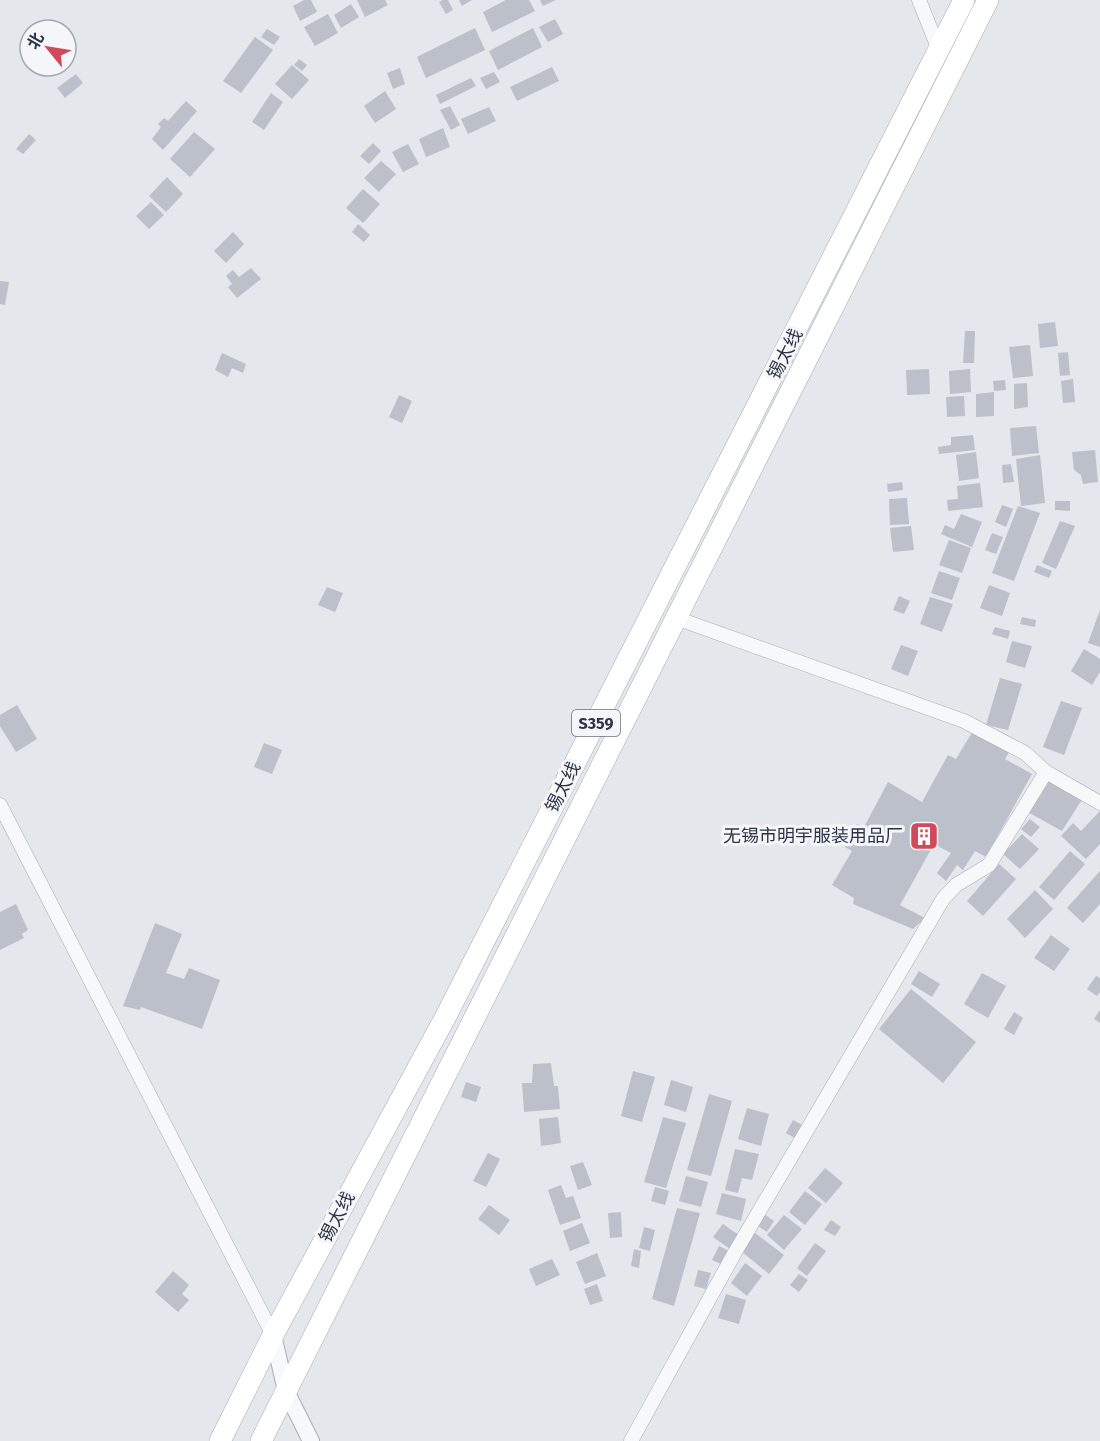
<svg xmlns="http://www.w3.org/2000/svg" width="1100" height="1441" font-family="'Fira Sans','Noto Sans SC',sans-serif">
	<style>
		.building { fill: #bbc0ca }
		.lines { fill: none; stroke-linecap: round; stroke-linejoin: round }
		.minor-casing { stroke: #a9aeb7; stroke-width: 15 }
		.tertiary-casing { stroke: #a9aeb7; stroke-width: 18 }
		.primary-casing { stroke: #a3abb8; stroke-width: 22 }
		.minor { stroke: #f7f8fa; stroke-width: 14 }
		.tertiary { stroke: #f7f8fa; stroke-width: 16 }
		.primary { stroke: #fff; stroke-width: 21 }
		.labels { text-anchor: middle; stroke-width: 6; stroke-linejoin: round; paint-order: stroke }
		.shield { fill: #f4f6f9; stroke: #676e7b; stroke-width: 1.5 }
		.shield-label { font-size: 16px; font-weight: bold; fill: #2b3445 }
		.street-label { font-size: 18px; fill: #2b3445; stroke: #f4f6f9 }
		.poi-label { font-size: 18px; fill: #2b3445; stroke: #f4f6f9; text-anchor: end }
	</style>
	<rect width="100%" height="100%" fill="#e4e7ec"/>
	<g class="building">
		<path d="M304,0H311L317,12L300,21L293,6Z"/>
		<path d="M357,0H385L388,5L365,17Z"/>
		<path d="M443,0H448L453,10L446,14L439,2Z"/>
		<path d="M459,0H472L462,6Z"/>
		<path d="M506,0H529L535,11L492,32L483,12Z"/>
		<path d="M540,0H556L543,6Z"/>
		<path d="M351,4L359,17L341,28L334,15Z"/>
		<path d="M328,14L338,33L315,46L304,27Z"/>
		<path d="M555,19L563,34L548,42L539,27Z"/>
		<path d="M475,28L485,50L426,78L417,57Z"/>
		<path d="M533,28L542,47L498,70L489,51Z"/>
		<path d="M267,29L280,37L274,45L261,37Z"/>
		<path d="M255,37L273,50L241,93L223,81Z"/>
		<path d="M299,59L307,65L302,71L294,65Z"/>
		<path d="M292,65L309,80L292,99L275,84Z"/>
		<path d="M552,67L559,81L517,101L510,87Z"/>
		<path d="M400,68L405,84L393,89L387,73Z"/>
		<path d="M494,72L500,82L486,89L480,78Z"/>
		<path d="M76,74L83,83L65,98L57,88Z"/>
		<path d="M471,78L476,86L440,104L436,95Z"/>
		<path d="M385,91L396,109L375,123L364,106Z"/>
		<path d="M271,93L283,102L264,130L252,122Z"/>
		<path d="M186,101L197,111L163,150L152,139L161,127L158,124L164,118L168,121Z"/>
		<path d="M450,106L460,125L451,130L440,110Z"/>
		<path d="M489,107L496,121L468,134L461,119Z"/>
		<path d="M443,128L450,147L426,157L419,139Z"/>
		<path d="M194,132L215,149L190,177L170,159Z"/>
		<path d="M29,134L36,140L23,154L16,149Z"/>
		<path d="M373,143L381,151L369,164L360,156Z"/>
		<path d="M408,144L419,164L403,172L392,152Z"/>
		<path d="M381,161L396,174L379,192L364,178Z"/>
		<path d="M167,177L183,194L166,212L149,196Z"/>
		<path d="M363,189L380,204L363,223L346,208Z"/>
		<path d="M151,202L164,215L149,229L136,216Z"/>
		<path d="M358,224L370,235L364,242L352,232Z"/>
		<path d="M233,232L244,244L226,263L214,251Z"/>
		<path d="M251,268L261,279L237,298L228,287L232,284L226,276L233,270L239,277Z"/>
		<path d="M0,281L9,282L5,305L0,304Z"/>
		<path d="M1055,322L1058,346L1040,348L1038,324Z"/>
		<path d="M965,331H975L974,363H963Z"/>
		<path d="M1030,345L1033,376L1013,378L1009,347Z"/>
		<path d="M1068,352L1070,375L1060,376L1058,353Z"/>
		<path d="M222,353L246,364L243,373L232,368L228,377L215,370Z"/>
		<path d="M929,369L930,394L907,395L906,370Z"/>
		<path d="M970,369L971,392L950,394L949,371Z"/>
		<path d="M1073,379L1075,402L1063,403L1061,381Z"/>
		<path d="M1005,380L1006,390L994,391L993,381Z"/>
		<path d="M1027,383L1028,407L1014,409V384Z"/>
		<path d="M994,392V416L976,417V394Z"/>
		<path d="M399,395L412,401L402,423L389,417Z"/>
		<path d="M964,396L965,416L947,417L946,397Z"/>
		<path d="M1036,426L1039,453L1012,456L1010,428Z"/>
		<path d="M973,435L975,450L939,454L938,447L951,445V437Z"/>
		<path d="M1095,450L1098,482L1083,484L1081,475L1074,470L1072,452Z"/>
		<path d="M976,452L979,478L959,481L956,455Z"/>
		<path d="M1040,455L1045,503L1021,506L1016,459Z"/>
		<path d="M1011,464L1014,482L1003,483L1002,465Z"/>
		<path d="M902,482L903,490L888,492L887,484Z"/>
		<path d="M980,483L983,507L948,511L947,500L958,499L957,486Z"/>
		<path d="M907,498L909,524L890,525L889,499Z"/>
		<path d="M1055,501H1070V511L1055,510Z"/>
		<path d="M1002,505L1013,509L1006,527L995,522Z"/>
		<path d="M1018,506L1040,513L1014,581L992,573Z"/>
		<path d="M961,514L982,522L972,547L941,534L945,525L954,529Z"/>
		<path d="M1060,521L1075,526L1056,569L1042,563Z"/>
		<path d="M911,526L914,550L893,552L890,528Z"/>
		<path d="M992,533L1003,537L996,554L985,550Z"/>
		<path d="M949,540L971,548L962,573L939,565Z"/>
		<path d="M1037,565L1052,571L1049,578L1034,572Z"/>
		<path d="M939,571L960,578L952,600L931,593Z"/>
		<path d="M989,585L1010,593L1002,616L980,608Z"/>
		<path d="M327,587L343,593L335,612L318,605Z"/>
		<path d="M899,596L910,601L904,614L893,610Z"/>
		<path d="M930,597L953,604L942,632L920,624Z"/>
		<path d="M1100,610V647L1088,643Z"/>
		<path d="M1022,617L1036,620L1035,627L1020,624Z"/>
		<path d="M995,627L1010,631L1008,639L992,634Z"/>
		<path d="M1012,641L1032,646L1025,668L1006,662Z"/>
		<path d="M901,645L918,651L908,676L891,669Z"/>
		<path d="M1084,649L1100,659V672L1092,685L1071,671Z"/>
		<path d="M1000,678L1022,684L1008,730L986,725Z"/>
		<path d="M1061,701L1082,708L1064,755L1043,747Z"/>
		<path d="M17,705L37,739L16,752L0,726V715Z"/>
		<path d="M973,731L1010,751L1005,759L1032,774L986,857L975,851L963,870L957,865L946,881L937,873L951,853L934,844L900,905L925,918L913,929L853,904L854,898L832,885L852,851L845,847L857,824L864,827L888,782L922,802L948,755L956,759Z"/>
		<path d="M264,743L282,750L272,774L254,767Z"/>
		<path d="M1050,779L1083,798L1062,831L1024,810L1033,795L1039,798Z"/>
		<path d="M1100,811V844L1086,859L1061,836L1073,823L1081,831Z"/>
		<path d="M1030,819L1040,827L1031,837L1021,829Z"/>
		<path d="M1022,834L1039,849L1020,869L1003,854Z"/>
		<path d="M1070,851L1085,864L1054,900L1039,887Z"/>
		<path d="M999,864L1016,879L983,916L967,901Z"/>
		<path d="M1100,871V904L1083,923L1067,908Z"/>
		<path d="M1035,890L1053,909L1025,938L1007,919Z"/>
		<path d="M16,904L28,930L22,934L24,938L0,950V912Z"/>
		<path d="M155,923L182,934L166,973L184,979L189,968L220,980L202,1029L141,1007L140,1010L123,1006Z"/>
		<path d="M1051,935L1070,949L1054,971L1034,958Z"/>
		<path d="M919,971L940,984L932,997L911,984Z"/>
		<path d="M982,973L1006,986L988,1018L964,1004Z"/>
		<path d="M1096,976L1100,978V992L1097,996L1087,989Z"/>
		<path d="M911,989L976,1042L943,1083L879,1029Z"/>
		<path d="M1100,1010V1023L1094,1019Z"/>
		<path d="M1014,1012L1023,1018L1014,1035L1004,1029Z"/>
		<path d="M551,1063L554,1086H558L560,1109L524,1112L522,1083H532L533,1064Z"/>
		<path d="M633,1071L655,1077L642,1122L621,1116Z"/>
		<path d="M671,1080L693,1087L686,1112L664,1105Z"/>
		<path d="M466,1082L481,1087L476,1102L461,1097Z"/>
		<path d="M709,1094L732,1101L711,1176L687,1170Z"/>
		<path d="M747,1108L769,1114L761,1146L738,1139Z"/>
		<path d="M558,1117L561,1143L541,1146L539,1119Z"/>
		<path d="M663,1117L686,1123L666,1188L644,1182Z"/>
		<path d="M793,1120L806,1127L798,1140L786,1133Z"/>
		<path d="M735,1149L759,1154L752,1180L742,1178L738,1193L725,1190Z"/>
		<path d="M488,1153L500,1159L486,1187L473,1181Z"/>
		<path d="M583,1162L592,1185L578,1190L570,1166Z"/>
		<path d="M825,1168L843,1183L826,1203L808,1188Z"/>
		<path d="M686,1176L708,1182L701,1207L679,1201Z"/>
		<path d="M561,1185L566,1198L573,1196L581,1218L560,1225L548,1190Z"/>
		<path d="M655,1187L669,1191L665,1205L651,1201Z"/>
		<path d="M805,1191L822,1204L805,1225L789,1212Z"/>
		<path d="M722,1193L746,1199L741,1221L716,1214Z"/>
		<path d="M489,1205L510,1220L499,1235L478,1219Z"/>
		<path d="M677,1208L700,1213L674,1306L652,1299Z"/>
		<path d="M621,1212L622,1237L610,1238L608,1213Z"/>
		<path d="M764,1214L774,1221L767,1232L757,1225Z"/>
		<path d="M784,1215L802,1229L784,1250L767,1235Z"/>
		<path d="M831,1220L841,1227L835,1236L824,1230Z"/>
		<path d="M582,1223L590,1243L570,1251L563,1231Z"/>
		<path d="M723,1224L740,1236L730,1249L713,1237Z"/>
		<path d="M644,1227L655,1230L650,1251L639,1248Z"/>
		<path d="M755,1233L784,1255L769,1274L741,1251Z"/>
		<path d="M815,1243L826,1251L807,1276L797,1268Z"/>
		<path d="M719,1246L729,1251L721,1264L712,1260Z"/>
		<path d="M634,1249L641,1251L639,1268L631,1266Z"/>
		<path d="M597,1253L606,1276L585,1284L576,1262Z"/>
		<path d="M552,1259L560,1275L536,1286L529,1269Z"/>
		<path d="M745,1263L762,1276L747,1296L731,1283Z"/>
		<path d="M698,1270L711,1273L706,1289L694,1286Z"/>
		<path d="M173,1271L189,1285L182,1294L189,1300L178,1312L155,1292Z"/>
		<path d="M799,1274L808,1280L799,1292L790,1285Z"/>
		<path d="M597,1284L603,1301L590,1305L584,1289Z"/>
		<path d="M726,1294L746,1300L739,1324L718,1318Z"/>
	</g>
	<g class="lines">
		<g class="minor-casing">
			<g id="minor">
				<path d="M919,0L939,50"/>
				<path d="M676,618L964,721L1025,753L1046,772L1100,803"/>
				<path d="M0,805L273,1335"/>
				<path d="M631,1441L734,1254L943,899L956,885L989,865L1046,772"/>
			</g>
		</g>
		<g class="tertiary-casing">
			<path id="tertiary" d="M273,1335L286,1391L311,1441"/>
		</g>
		<g class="primary-casing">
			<g id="primary">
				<path d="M220,1441L273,1335L446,1016L964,0"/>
				<path d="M261,1441L988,0"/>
			</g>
		</g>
		<use href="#minor" class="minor"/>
		<use href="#tertiary" class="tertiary"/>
		<use href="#primary" class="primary"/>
	</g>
	<defs>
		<g id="building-square" transform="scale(1.5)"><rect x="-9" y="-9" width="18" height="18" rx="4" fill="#d1495b" stroke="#f4f6f9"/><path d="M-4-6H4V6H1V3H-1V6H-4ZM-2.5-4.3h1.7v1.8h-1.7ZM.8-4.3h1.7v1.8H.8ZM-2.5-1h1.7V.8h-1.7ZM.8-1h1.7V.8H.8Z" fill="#fff"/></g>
	</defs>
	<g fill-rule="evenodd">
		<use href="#building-square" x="924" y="836"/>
	</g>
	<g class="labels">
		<rect class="shield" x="572" y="710" width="48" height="26" rx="4.5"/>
		<g class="shield-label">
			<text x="596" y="729">S359</text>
		</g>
		<g class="street-label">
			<text transform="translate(785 354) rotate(-63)" y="6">锡太线</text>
			<text transform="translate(563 787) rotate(-63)" y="6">锡太线</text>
			<text transform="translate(337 1217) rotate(-62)" y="6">锡太线</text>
		</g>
		<g class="poi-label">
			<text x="903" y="842">无锡市明宇服装用品厂</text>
		</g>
	</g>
	<g transform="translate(48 48) rotate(300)"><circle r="28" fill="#f4f6f9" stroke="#a4a8b1" stroke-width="1.5"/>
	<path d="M0-4.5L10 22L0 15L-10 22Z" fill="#d1495b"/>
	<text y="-9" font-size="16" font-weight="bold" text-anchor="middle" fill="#2b3445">北</text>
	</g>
</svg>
